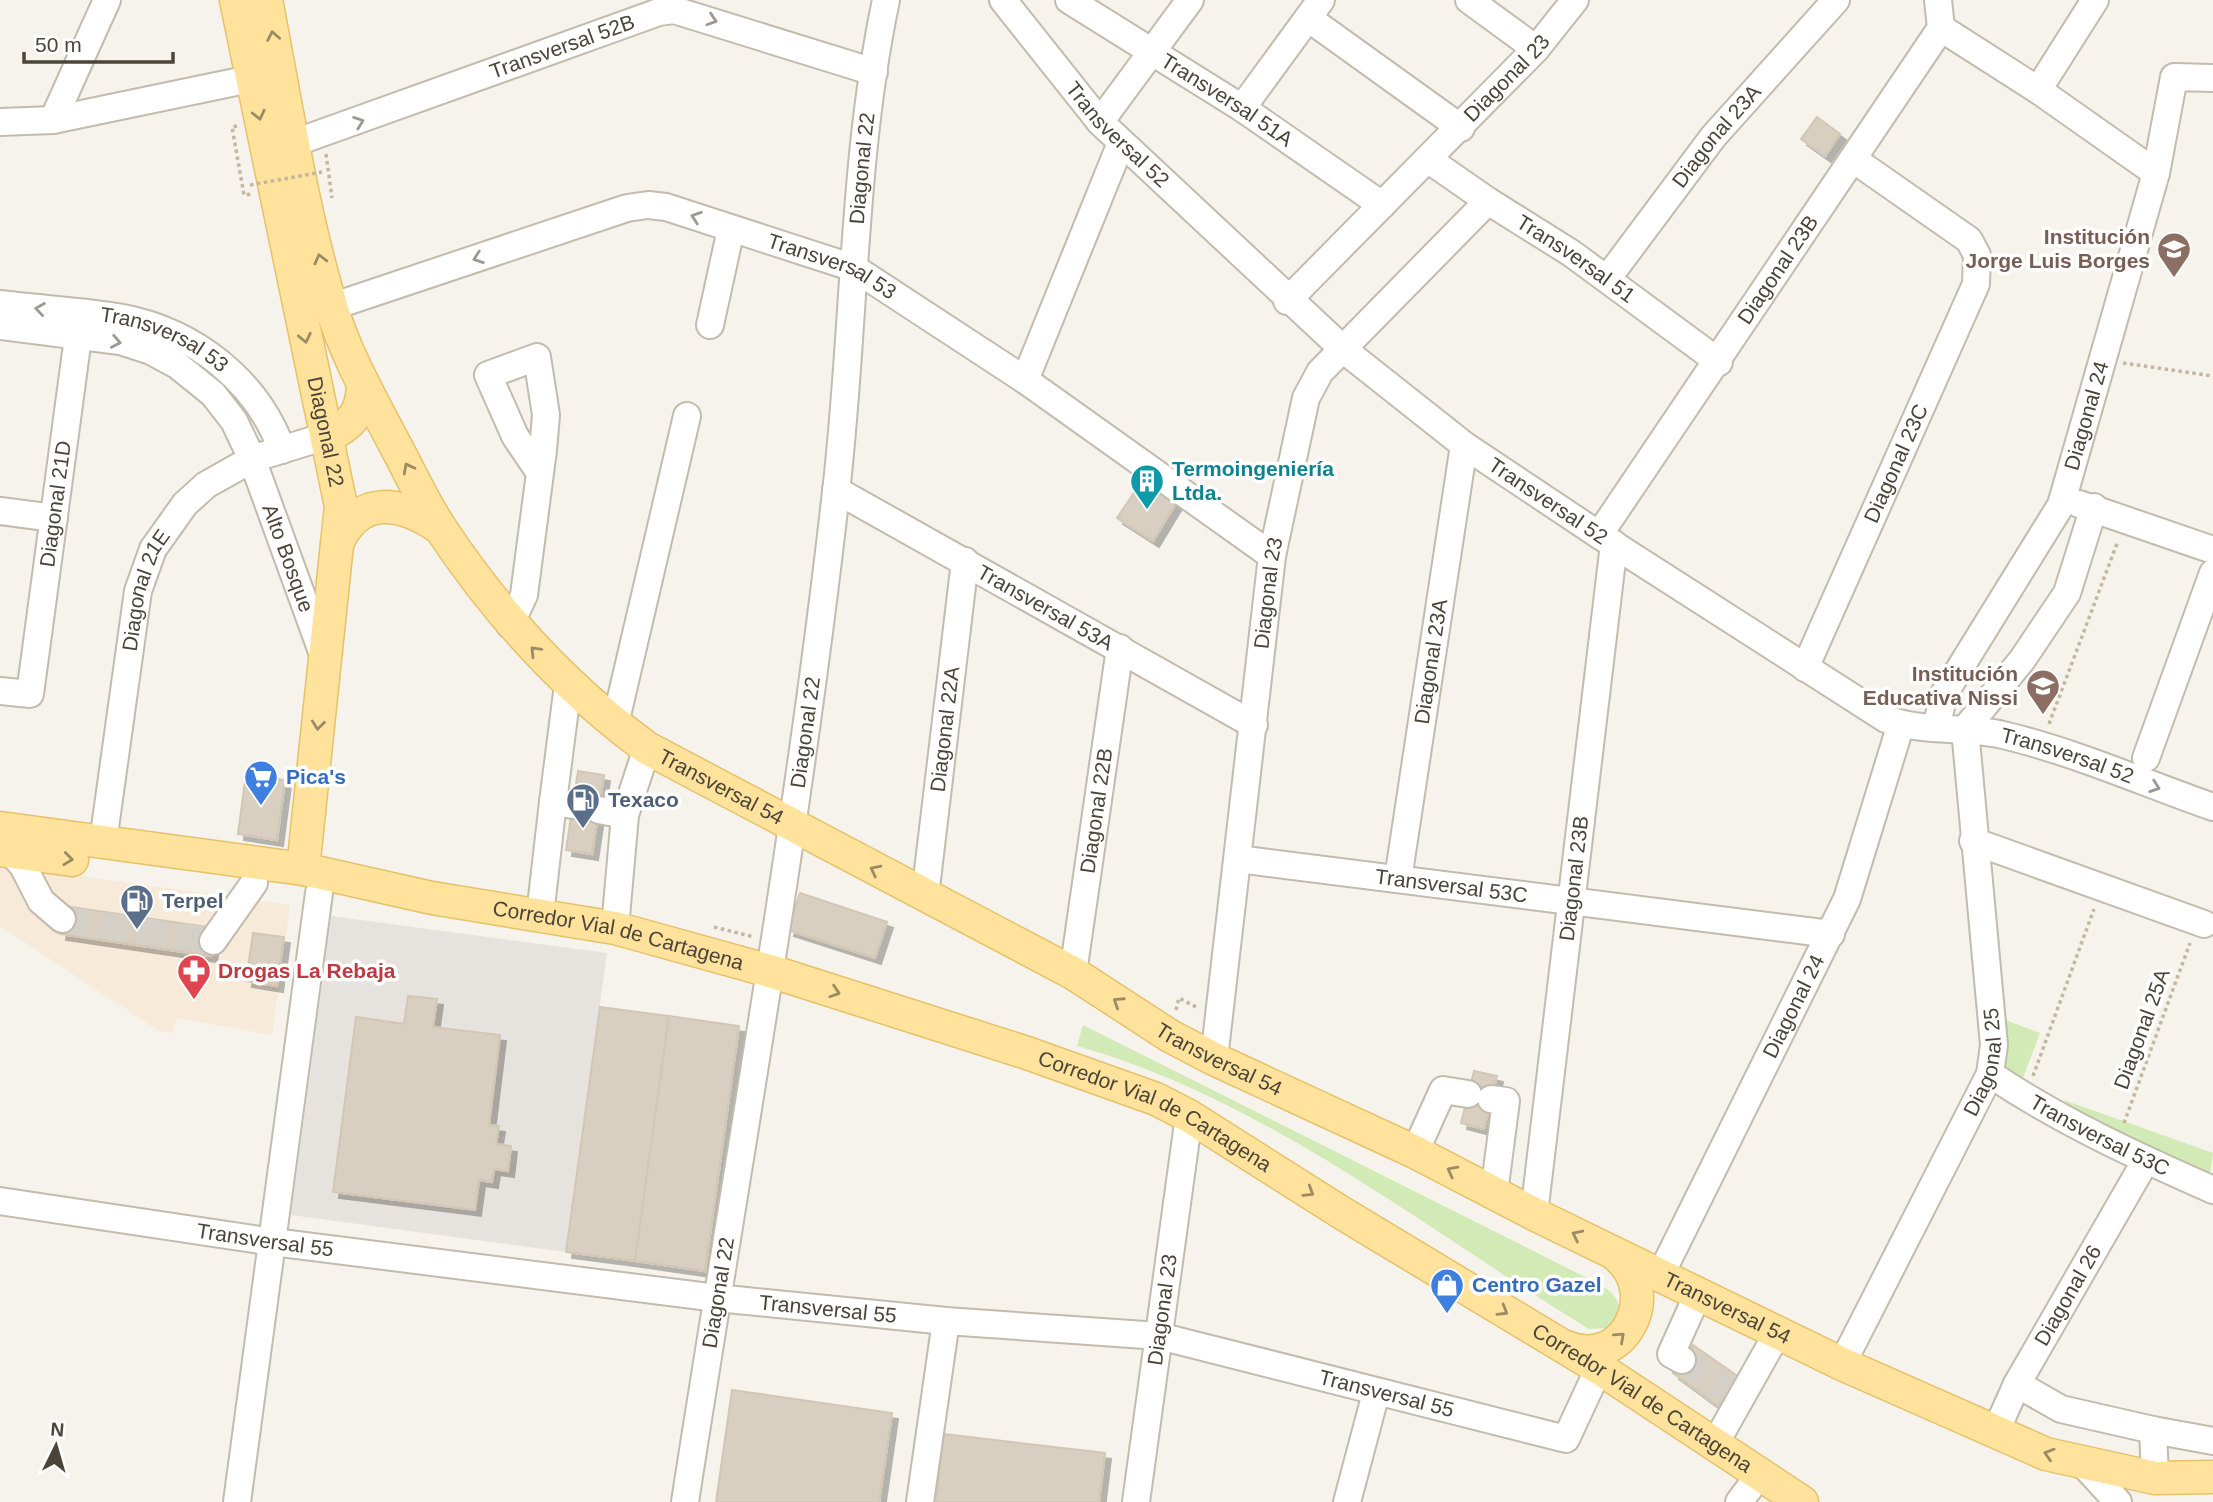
<svg xmlns="http://www.w3.org/2000/svg" width="2213" height="1502" font-family="Helvetica,sans-serif">
	<style>
		.commercial { fill: #f7ead8 }
		.industrial { fill: #e6e2dd }
		.green { fill: #d2eab5 }
		.building { fill: #d8cfc1; stroke: #d3c7b4; stroke-width: 2; filter: url(#shadow) }
		.lines { fill: none; stroke-linecap: round; stroke-linejoin: round }
		.minor-tunnel { stroke: #d4d0c8; stroke-width: 26; stroke-dasharray: 26 13; stroke-linecap: butt }
		.minor-casing { stroke: #c2bbae; stroke-width: 30 }
		.major-casing { stroke: #e6c16a; stroke-width: 35 }
		.path { stroke: #c4b79f; stroke-width: 3.5; stroke-dasharray: 3.5 3.5; stroke-linecap: butt }
		.minor { stroke: #fff; stroke-width: 26 }
		.major { stroke: #ffe39c; stroke-width: 32 }
		.path-bridge { stroke: #c4b79f; stroke-width: 3.5; stroke-dasharray: 3.5 3.5; stroke-linecap: butt }
		.oneway { stroke: #9c9892 }
		.oneway2 { stroke: #9c8c66 }
		.labels { text-anchor: middle; stroke-width: 7; stroke-linejoin: round; paint-order: stroke }
		.street-label { font-size: 21px; fill: #4b4439; stroke: #fff }
		.education-label { font-size: 21px; font-weight: bold; fill: #785e54; stroke: #fff; text-anchor: end }
		.culture-label { font-size: 21px; font-weight: bold; fill: #0d838f; stroke: #fff; text-anchor: start }
		.shop-label { font-size: 21px; font-weight: bold; fill: #366cbe; stroke: #fff; text-anchor: start }
		.service-label { font-size: 21px; font-weight: bold; fill: #4e5e75; stroke: #fff; text-anchor: start }
		.health-label { font-size: 21px; font-weight: bold; fill: #be3a42; stroke: #fff; text-anchor: start }
	</style>
	<defs>
		<filter id="shadow"><feDropShadow dx="6" dy="6" stdDeviation="0" flood-color="#0004"/></filter>
	</defs>
	<rect width="100%" height="100%" fill="#f6f3ec"/>
	<path class="commercial" d="M0,865L290,905L272,1035L177,1018L173,1033L159,1031L0,926Z"/>
	<path class="industrial" d="M331,916L607,953L566,1252L291,1215Z"/>
	<g class="green">
		<path d="M2000,1018L2040,1033L2021,1083L2007,1072Z"/>
		<path d="M1083,1025L1597,1283C1610,1290 1619,1297 1620,1312L1609,1328L1589,1329C1425,1229 1263,1098 1077,1046Z"/>
		<path d="M2064,1100L2213,1153L2210,1174C2155,1159 2102,1145 2064,1100Z"/>
	</g>
	<g class="building">
		<path d="M1817,117L1840,134L1825,156L1801,139Z"/>
		<path d="M1141,482L1176,503L1153,541L1117,518Z"/>
		<path d="M578,771L604,775L592,854L566,850Z"/>
		<path d="M246,774L285,780L277,840L238,834Z"/>
		<path d="M800,893L887,922L875,958L788,930Z"/>
		<path d="M64,906L215,928L211,956L60,934Z"/>
		<path d="M253,933L284,937L277,986L246,981Z"/>
		<path d="M408,996L437,999L433,1027L500,1035L489,1125L499,1126L496,1144L511,1146L508,1171L494,1169L492,1182L479,1180L475,1210L333,1192L356,1017L404,1024Z"/>
		<path d="M600,1007L669,1016L635,1261L566,1252Z"/>
		<path d="M669,1016L739,1026L705,1271L635,1261Z"/>
		<path d="M1474,1071L1497,1076L1484,1129L1461,1123Z"/>
		<path d="M1693,1345L1739,1377L1718,1406L1673,1373Z"/>
		<path d="M732,1390L892,1413L879,1502H716Z"/>
		<path d="M944,1434L1105,1453L1099,1502H936Z"/>
	</g>
	<g class="lines">
		<g class="minor-tunnel">
			<path d="M62,919L213,941"/>
			<path d="M1682,1360L1728,1391"/>
		</g>
		<g class="minor-casing">
			<g id="minor">
				<path id="s1" d="M1003,0L1100,122L1344,350L1464,445L1599,535L1886,719C1924,733 1965,726 2003,735C2075,752 2144,783 2213,807"/>
				<path id="s2" d="M1069,0L1242,108L1382,205"/>
				<path d="M1469,0L1536,49"/>
				<path d="M1308,18L1461,128"/>
				<path d="M1941,28L2038,90L2156,173"/>
				<path d="M2038,90L2095,0"/>
				<path d="M1242,108L1321,0"/>
				<path d="M53,120L107,0"/>
				<path d="M0,122L53,120L250,79"/>
				<path d="M1100,122L1190,0"/>
				<path id="s3" d="M294,143L659,12L674,10L874,72"/>
				<path id="s4" d="M1429,160L1488,201L1571,253L1719,362"/>
				<path id="s5" d="M1607,279L1713,137L1836,0"/>
				<path id="s6" d="M1287,301L1536,49L1575,0"/>
				<path id="s7" d="M0,304C40,309 85,311 123,318C195,332 257,381 282,450"/>
				<path id="s8" d="M331,307L627,208L648,205L666,207L854,268L1025,380L1272,556"/>
				<path d="M710,325L731,229"/>
				<path id="s9" d="M0,326L120,341L151,351L177,365L213,394L234,421L252,459L324,657"/>
				<path d="M1025,380L1121,143"/>
				<path id="s10" d="M836,490L1254,725"/>
				<path d="M2079,504L2213,550"/>
				<path d="M0,511L54,518"/>
				<path id="s11" d="M1599,535L1941,28L1938,0"/>
				<path d="M510,625L524,595L543,450L546,415L537,357L488,375L515,436L540,473"/>
				<path id="s12" d="M1805,668L1976,284L1977,255L1969,240L1853,159"/>
				<path id="s13" d="M0,691L30,694L81,315"/>
				<path d="M615,724L687,416"/>
				<path id="s14" d="M1936,728L1944,694L2061,505L2156,173L2174,77L2213,78"/>
				<path d="M2146,758L2213,573"/>
				<path d="M553,802L568,685"/>
				<path d="M599,810L625,815L615,928"/>
				<path d="M625,815L647,748"/>
				<path d="M1973,841L2204,924"/>
				<path id="s15" d="M103,842L138,591L153,549L185,504L206,485L252,459L326,436"/>
				<path d="M11,852L23,866L41,901L62,919"/>
				<path id="s16" d="M1238,859L1831,934"/>
				<path id="s17" d="M1398,879L1464,445"/>
				<path id="s18" d="M925,896L965,561"/>
				<path d="M540,915L553,802L573,805"/>
				<path d="M213,941L254,883"/>
				<path id="s19" d="M1073,973L1120,648"/>
				<path id="s20" d="M1214,1059L1272,556L1306,398L1320,372L1488,201"/>
				<path id="s21" d="M1990,1074C2060,1121 2136,1156 2213,1190"/>
				<path d="M1491,1099L1506,1101L1494,1193"/>
				<path d="M1415,1152L1443,1090L1468,1094"/>
				<path id="s22" d="M0,1201L273,1242L717,1298L946,1321L1159,1336L1566,1439L1599,1368"/>
				<path id="s23" d="M1534,1214L1614,544"/>
				<path id="s24" d="M1660,1276L1847,899L1901,724"/>
				<path d="M1682,1360L1671,1354L1698,1294"/>
				<path id="s25" d="M1842,1364L1990,1074L1994,1045L1965,729L2022,660L2067,593L2094,507"/>
				<path d="M2017,1384L2061,1409L2153,1430L2155,1478"/>
				<path d="M2153,1430L2213,1441"/>
				<path id="s26" d="M1995,1433L2017,1384L2146,1160"/>
				<path d="M1715,1444L1778,1332"/>
				<path d="M2083,1464L2118,1502"/>
				<path d="M237,1502L319,893"/>
				<path id="s27" d="M685,1502C737,1166 798,830 836,492C855,329 852,161 886,0"/>
				<path d="M920,1502L946,1321"/>
				<path id="s28" d="M1136,1502L1189,1116"/>
				<path d="M1347,1502L1376,1393"/>
				<path d="M1739,1502L1760,1474"/>
			</g>
		</g>
		<g class="major-casing">
			<g id="major">
				<path id="s29" d="M236,0L341,506L303,869"/>
				<path id="s30" d="M266,0C286,102 301,206 331,306C345,353 370,397 393,441C409,470 423,502 441,529C498,615 564,687 647,748L1073,973L1170,1036L1214,1059L1415,1152L1534,1214L1842,1364L2046,1454L2155,1478L2213,1477"/>
				<path d="M326,436C351,427 363,411 363,384"/>
				<path d="M337,544C359,493 402,502 440,528"/>
				<path id="s31" d="M0,828L303,869L432,898L615,928L770,971L1027,1053L1156,1099L1189,1116L1342,1213L1599,1368L1802,1502"/>
				<path d="M0,850L72,860"/>
				<path d="M1566,1347C1623,1371 1663,1294 1617,1256"/>
			</g>
		</g>
		<g class="path">
			<path d="M237,126L232,127L244,195L253,194"/>
			<path d="M326,154L332,198"/>
			<path d="M2123,363L2213,376"/>
			<path d="M2049,724L2118,541"/>
			<path d="M714,927L754,937"/>
			<path d="M1176,1010L1179,998L1198,1008"/>
			<path d="M2033,1076L2094,909"/>
			<path d="M2124,1123L2190,943"/>
		</g>
		<use href="#minor" class="minor"/>
		<use href="#major" class="major"/>
		<path class="path-bridge" d="M250,185L322,172"/>
	</g>
	<defs><path id="oneway-chevron" d="M-2-3.5L2.5 0L-2 3.5" fill="none" stroke-width="1.6" stroke-linecap="round" stroke-linejoin="round" transform="scale(1.75)"/></defs>
	<g class="oneway">
		<use href="#oneway-chevron" transform="translate(712 20) rotate(18)"/>
		<use href="#oneway-chevron" transform="translate(359 122) rotate(-20)"/>
		<use href="#oneway-chevron" transform="translate(696 217) rotate(-161)"/>
		<use href="#oneway-chevron" transform="translate(478 258) rotate(161)"/>
		<use href="#oneway-chevron" transform="translate(40 309) rotate(-172)"/>
		<use href="#oneway-chevron" transform="translate(116 342) rotate(11)"/>
		<use href="#oneway-chevron" transform="translate(2155 787) rotate(19)"/>
	</g>
	<g class="oneway2">
		<use href="#oneway-chevron" transform="translate(273 36) rotate(-101)"/>
		<use href="#oneway-chevron" transform="translate(259 115) rotate(77)"/>
		<use href="#oneway-chevron" transform="translate(320 259) rotate(-104)"/>
		<use href="#oneway-chevron" transform="translate(305 338) rotate(78)"/>
		<use href="#oneway-chevron" transform="translate(408 468) rotate(-118)"/>
		<use href="#oneway-chevron" transform="translate(535 651) rotate(-134)"/>
		<use href="#oneway-chevron" transform="translate(318 725) rotate(96)"/>
		<use href="#oneway-chevron" transform="translate(68 859) rotate(7)"/>
		<use href="#oneway-chevron" transform="translate(875 870) rotate(-153)"/>
		<use href="#oneway-chevron" transform="translate(835 992) rotate(18)"/>
		<use href="#oneway-chevron" transform="translate(1118 1002) rotate(-147)"/>
		<use href="#oneway-chevron" transform="translate(1452 1171) rotate(-152)"/>
		<use href="#oneway-chevron" transform="translate(1309 1192) rotate(32)"/>
		<use href="#oneway-chevron" transform="translate(1577 1235) rotate(-154)"/>
		<use href="#oneway-chevron" transform="translate(1503 1311) rotate(31)"/>
		<use href="#oneway-chevron" transform="translate(1620 1337) rotate(-42)"/>
		<use href="#oneway-chevron" transform="translate(2049 1454) rotate(-163)"/>
	</g>
	<defs>
		<g id="school-pin" transform="scale(1.75)"><path d="M0 17L-7.5 6A9.5 9.5 0 1 1 7.5 6Z" fill="#8d6e63" stroke="#fff"/><path d="M0-5L7-2L0 1L-7-2ZM-4 1L0 2.5L4 1V4Q0 6-4 4Z" fill="#fff"/></g>
		<g id="building-pin" transform="scale(1.75)"><path d="M0 17L-7.5 6A9.5 9.5 0 1 1 7.5 6Z" fill="#0f9aa8" stroke="#fff"/><path d="M-4-6H4V6H1V3H-1V6H-4ZM-2.5-4.3h1.7v1.8h-1.7ZM.8-4.3h1.7v1.8H.8ZM-2.5-1h1.7V.8h-1.7ZM.8-1h1.7V.8H.8Z" fill="#fff"/></g>
		<g id="supermarket-pin" transform="scale(1.75)"><path d="M0 17L-7.5 6A9.5 9.5 0 1 1 7.5 6Z" fill="#3f7fe0" stroke="#fff"/><path d="M-6-5.5h2.5l.6 2H6L4.5 2H-2.5L-4.4-4H-6ZM-1.5 3.2a1.3 1.3 0 1 0 .1 0ZM3 3.2a1.3 1.3 0 1 0 .1 0Z" fill="#fff"/></g>
		<g id="fuel-pin" transform="scale(1.75)"><path d="M0 17L-7.5 6A9.5 9.5 0 1 1 7.5 6Z" fill="#5c6f8a" stroke="#fff"/><path d="M-5.5-6h7V0h2V4h1.3V-2.5L3-4.5l.8-.8L6-3V5H2.5V1h-1V6h-7ZM-4.2-4.7v3.2H.2V-4.7Z" fill="#fff"/></g>
		<g id="pharmacy-pin" transform="scale(1.75)"><path d="M0 17L-7.5 6A9.5 9.5 0 1 1 7.5 6Z" fill="#e0444e" stroke="#fff"/><path d="M-2-6h4v4h4v4h-4v4h-4v-4h-4v-4h4Z" fill="#fff"/></g>
		<g id="shop-pin" transform="scale(1.75)"><path d="M0 17L-7.5 6A9.5 9.5 0 1 1 7.5 6Z" fill="#3f7fe0" stroke="#fff"/><path d="M-5-2.5h2.3a2.7 3.5 0 0 1 5.4 0H5L5.5 6h-11ZM-1.5-2.5h3a1.5 2.3 0 0 0-3 0Z" fill="#fff"/></g>
	</defs>
	<g fill-rule="evenodd">
		<use href="#school-pin" x="2174" y="249"/>
		<use href="#building-pin" x="1147" y="481"/>
		<use href="#school-pin" x="2043" y="686"/>
		<use href="#supermarket-pin" x="261" y="777"/>
		<use href="#fuel-pin" x="583" y="800"/>
		<use href="#fuel-pin" x="137" y="901"/>
		<use href="#pharmacy-pin" x="194" y="971"/>
		<use href="#shop-pin" x="1447" y="1285"/>
	</g>
	<g class="labels">
		<g class="street-label">
			<text dy="7" stroke="none"><textPath href="#s3" startOffset="285">Transversal 52B</textPath></text>
			<text dy="7" stroke="none"><textPath href="#s6" startOffset="313">Diagonal 23</textPath></text>
			<text dy="7" stroke="none"><textPath href="#s2" startOffset="187">Transversal 51A</textPath></text>
			<text dy="7" stroke="none"><textPath href="#s1" startOffset="177">Transversal 52</textPath></text>
			<text dy="7" stroke="none"><textPath href="#s5" startOffset="180">Diagonal 23A</textPath></text>
			<text dy="7" stroke="none"><textPath href="#s27" startOffset="1346">Diagonal 22</textPath></text>
			<text dy="7" stroke="none"><textPath href="#s4" startOffset="177">Transversal 51</textPath></text>
			<text dy="7" stroke="none"><textPath href="#s8" startOffset="528">Transversal 53</textPath></text>
			<text dy="7" stroke="none"><textPath href="#s11" startOffset="320">Diagonal 23B</textPath></text>
			<text dy="7" stroke="none"><textPath href="#s7" startOffset="170">Transversal 53</textPath></text>
			<text dy="7" stroke="none"><textPath href="#s14" startOffset="350">Diagonal 24</textPath></text>
			<text dy="7" stroke="none"><textPath href="#s29" startOffset="441">Diagonal 22</textPath></text>
			<text dy="7" stroke="none"><textPath href="#s12" startOffset="224">Diagonal 23C</textPath></text>
			<text dy="7" stroke="none"><textPath href="#s1" startOffset="744">Transversal 52</textPath></text>
			<text dy="7" stroke="none"><textPath href="#s13" startOffset="222">Diagonal 21D</textPath></text>
			<text dy="7" stroke="none"><textPath href="#s9" startOffset="411">Alto Bosque</textPath></text>
			<text dy="7" stroke="none"><textPath href="#s15" startOffset="256">Diagonal 21E</textPath></text>
			<text dy="7" stroke="none"><textPath href="#s20" startOffset="469">Diagonal 23</textPath></text>
			<text dy="7" stroke="none"><textPath href="#s10" startOffset="240">Transversal 53A</textPath></text>
			<text dy="7" stroke="none"><textPath href="#s17" startOffset="220">Diagonal 23A</textPath></text>
			<text dy="7" stroke="none"><textPath href="#s18" startOffset="168">Diagonal 22A</textPath></text>
			<text dy="7" stroke="none"><textPath href="#s27" startOffset="779">Diagonal 22</textPath></text>
			<text dy="7" stroke="none"><textPath href="#s1" startOffset="1332">Transversal 52</textPath></text>
			<text dy="7" stroke="none"><textPath href="#s30" startOffset="948">Transversal 54</textPath></text>
			<text dy="7" stroke="none"><textPath href="#s19" startOffset="164">Diagonal 22B</textPath></text>
			<text dy="7" stroke="none"><textPath href="#s23" startOffset="338">Diagonal 23B</textPath></text>
			<text dy="7" stroke="none"><textPath href="#s16" startOffset="215">Transversal 53C</textPath></text>
			<text dy="7" stroke="none"><textPath href="#s31" startOffset="628">Corredor Vial de Cartagena</textPath></text>
			<text dy="7" stroke="none"><textPath href="#s24" startOffset="301">Diagonal 24</textPath></text>
			<text transform="translate(2142 1029) rotate(-70)" y="7">Diagonal 25A</text>
			<text dy="7" stroke="none"><textPath href="#s30" startOffset="1516">Transversal 54</textPath></text>
			<text dy="7" stroke="none"><textPath href="#s25" startOffset="336">Diagonal 25</textPath></text>
			<text dy="7" stroke="none"><textPath href="#s31" startOffset="1195">Corredor Vial de Cartagena</textPath></text>
			<text dy="7" stroke="none"><textPath href="#s21" startOffset="126">Transversal 53C</textPath></text>
			<text dy="7" stroke="none"><textPath href="#s22" startOffset="268">Transversal 55</textPath></text>
			<text dy="7" stroke="none"><textPath href="#s27" startOffset="212">Diagonal 22</textPath></text>
			<text dy="7" stroke="none"><textPath href="#s26" startOffset="156">Diagonal 26</textPath></text>
			<text dy="7" stroke="none"><textPath href="#s30" startOffset="2082">Transversal 54</textPath></text>
			<text dy="7" stroke="none"><textPath href="#s28" startOffset="194">Diagonal 23</textPath></text>
			<text dy="7" stroke="none"><textPath href="#s22" startOffset="835">Transversal 55</textPath></text>
			<text dy="7" stroke="none"><textPath href="#s22" startOffset="1402">Transversal 55</textPath></text>
			<text dy="7" stroke="none"><textPath href="#s31" startOffset="1762">Corredor Vial de Cartagena</textPath></text>
		</g>
		<g class="education-label">
			<text x="2150" y="244">Institución<tspan x="2150" dy="24">Jorge Luis Borges</tspan></text>
			<text x="2018" y="681">Institución<tspan x="2018" dy="24">Educativa Nissi</tspan></text>
		</g>
		<g class="culture-label">
			<text x="1172" y="476">Termoingeniería<tspan x="1172" dy="24">Ltda.</tspan></text>
		</g>
		<g class="shop-label">
			<text x="286" y="784">Pica's</text>
			<text x="1472" y="1292">Centro Gazel</text>
		</g>
		<g class="service-label">
			<text x="608" y="807">Texaco</text>
			<text x="162" y="908">Terpel</text>
		</g>
		<g class="health-label">
			<text x="218" y="978">Drogas La Rebaja</text>
		</g>
	</g>
	<g transform="translate(56 1446) rotate(5)" stroke="#ffffff" stroke-width="5" paint-order="stroke">
	<path d="M0-5L12 26L0 18L-12 26Z" fill="#4b4439"/>
	<text y="-10" font-size="19" font-weight="bold" text-anchor="middle" fill="#4b4439">N</text>
	</g>
	<path d="M24 52v10h149v-10" fill="none" stroke="#4b4439" stroke-width="3.5"/>
	<text x="35" y="52" font-size="21" fill="#4b4439" stroke="#ffffff" stroke-width="5" paint-order="stroke">50 m</text>
</svg>
